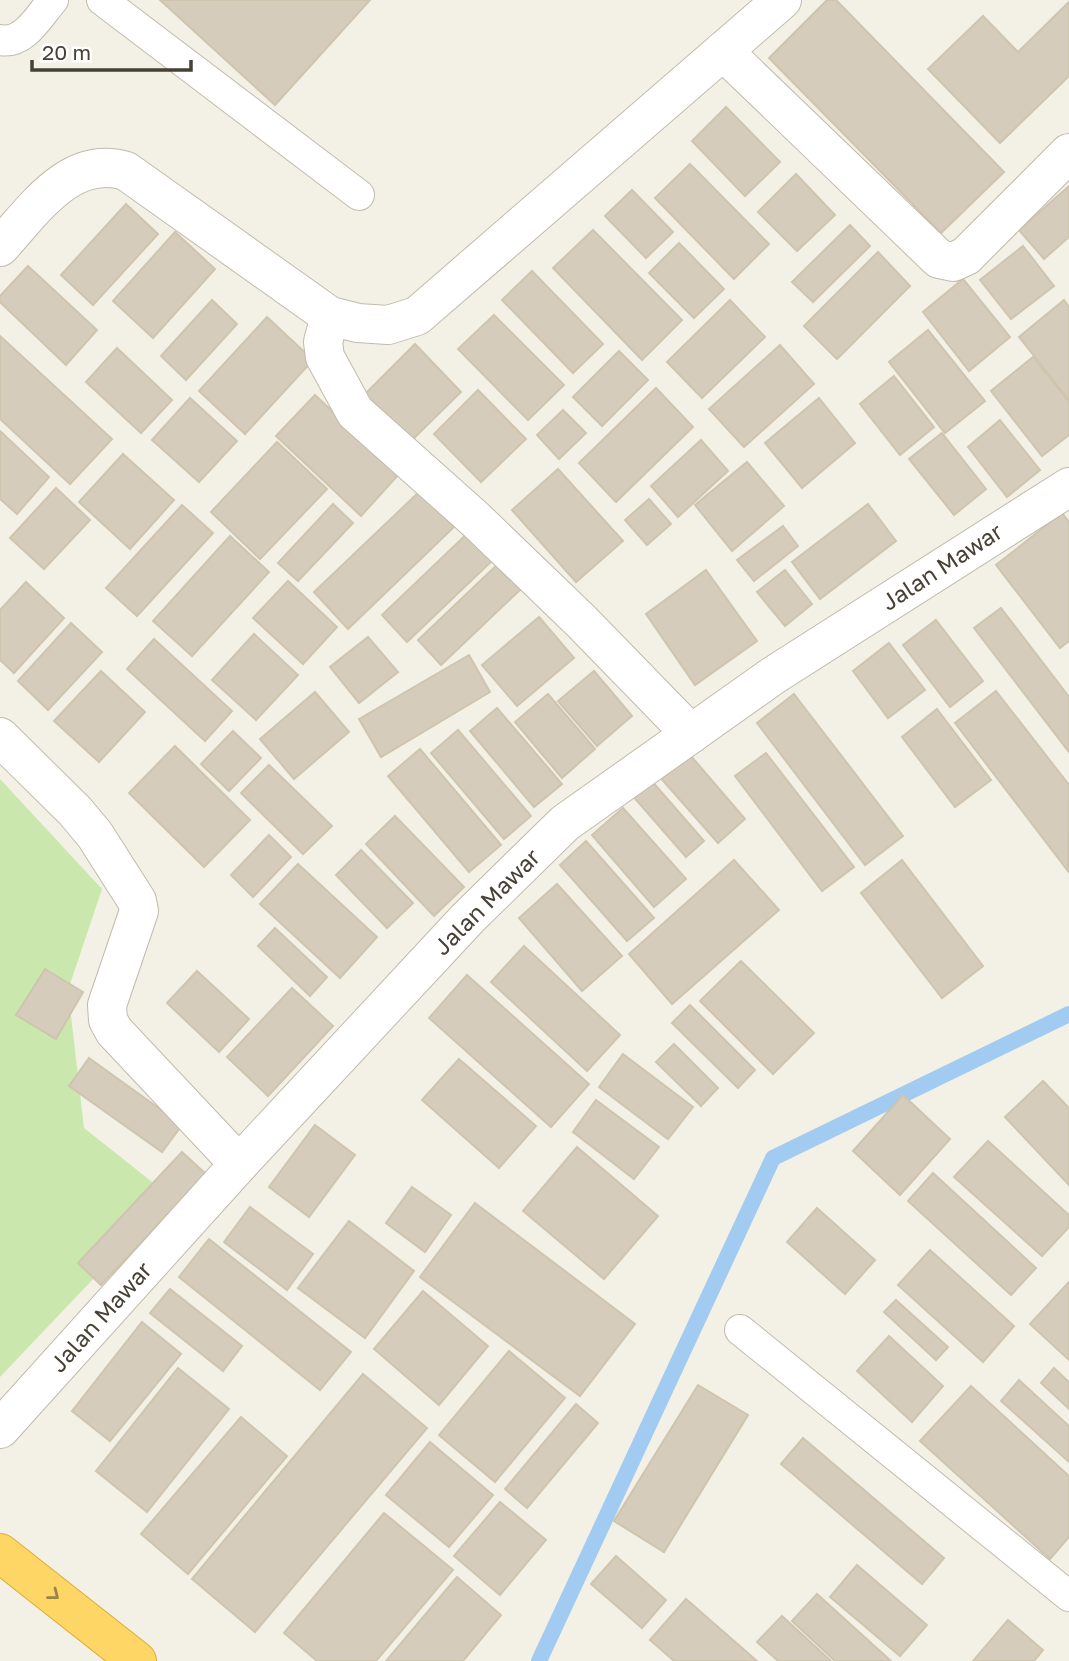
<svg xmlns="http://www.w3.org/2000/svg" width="1069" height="1661" font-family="'Golos Text',sans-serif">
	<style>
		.green { fill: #cae8ae }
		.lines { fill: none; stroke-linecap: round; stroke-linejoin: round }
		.stream { stroke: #a1cbf0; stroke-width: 16 }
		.building { fill: #d5ccbb; stroke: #cfc5ae; stroke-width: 2 }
		.lane-casing { stroke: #c1bbab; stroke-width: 32 }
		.street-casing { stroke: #c1bbab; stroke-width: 40 }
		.highway-casing { stroke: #deab35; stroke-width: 40 }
		.lane { stroke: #fff; stroke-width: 30 }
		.street { stroke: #fff; stroke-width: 38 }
		.highway { stroke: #fed666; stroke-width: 38 }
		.oneway { stroke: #99844b }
		.labels { text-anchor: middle; stroke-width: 5; stroke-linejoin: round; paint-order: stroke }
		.street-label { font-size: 23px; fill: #464035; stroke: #fff }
	</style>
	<rect width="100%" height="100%" fill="#f3f0e6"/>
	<path class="green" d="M0,779L102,889L68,990L84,1128L171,1197L0,1377Z"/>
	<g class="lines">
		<path class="stream" d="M539,1661L773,1158L1069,1014"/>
	</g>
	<g class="building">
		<path d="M160,0H370L275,105Z"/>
		<path d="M827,0H836L1004,172L941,233L769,58Z"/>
		<path d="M1069,2V76L1000,143L928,69L983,16L1018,52Z"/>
		<path d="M726,107L780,162L745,196L692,141Z"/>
		<path d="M690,164L769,244L734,279L655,198Z"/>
		<path d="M796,174L835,215L797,251L758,212Z"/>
		<path d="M1069,186V237L1044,259L1019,230Z"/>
		<path d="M632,190L673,232L646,258L605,216Z"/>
		<path d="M126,204L158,234L93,305L61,275Z"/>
		<path d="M850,225L870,246L813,302L792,282Z"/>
		<path d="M593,230L682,320L642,360L553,268Z"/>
		<path d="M175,232L215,269L153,338L113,301Z"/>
		<path d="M679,243L724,289L694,318L649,273Z"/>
		<path d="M1023,246L1054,286L1011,319L980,280Z"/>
		<path d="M878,252L910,286L837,359L804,326Z"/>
		<path d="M28,266L97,330L66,365L0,302V296Z"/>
		<path d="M532,271L603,344L573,373L502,300Z"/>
		<path d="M963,279L1010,337L969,371L923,312Z"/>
		<path d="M212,300L237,324L186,380L161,356Z"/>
		<path d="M730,300L765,337L702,398L667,362Z"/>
		<path d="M1064,300L1069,307V400L1019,337Z"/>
		<path d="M494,315L564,385L528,420L458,349Z"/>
		<path d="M267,317L313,360L245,434L199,391Z"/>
		<path d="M928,330L985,401L945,433L889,362Z"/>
		<path d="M0,336L112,439L70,484L0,419Z"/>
		<path d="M415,344L461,392L411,441L365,394Z"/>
		<path d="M780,345L814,384L744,447L709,409Z"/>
		<path d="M117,348L172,400L141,433L86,382Z"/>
		<path d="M619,351L648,380L602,426L573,397Z"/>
		<path d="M1033,357L1069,402V435L1042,456L991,391Z"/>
		<path d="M894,376L934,427L900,455L860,404Z"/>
		<path d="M656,388L693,427L616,502L579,463Z"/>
		<path d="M478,390L526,439L481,482L434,434Z"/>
		<path d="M315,395L399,474L361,516L276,436Z"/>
		<path d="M190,398L237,441L199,482L152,440Z"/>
		<path d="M819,398L855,443L802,488L765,443Z"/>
		<path d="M563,410L586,433L559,459L537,435Z"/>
		<path d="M1000,420L1040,470L1007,497L968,447Z"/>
		<path d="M0,431L49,477L17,514L0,499Z"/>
		<path d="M942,433L986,489L954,515L909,459Z"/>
		<path d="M701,440L728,471L678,517L651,486Z"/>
		<path d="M277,442L327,489L260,559L211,512Z"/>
		<path d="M123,454L174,500L130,549L79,502Z"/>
		<path d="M747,462L784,506L732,551L695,505Z"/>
		<path d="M558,469L623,541L576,582L512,510Z"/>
		<path d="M56,488L90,520L44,569L10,538Z"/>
		<path d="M420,491L454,527L348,629L314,592Z"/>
		<path d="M649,499L671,524L647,545L625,520Z"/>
		<path d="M333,504L353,523L298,581L278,563Z"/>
		<path d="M868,504L896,541L820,599L792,562Z"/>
		<path d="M182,505L213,533L137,616L106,588Z"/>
		<path d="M1062,513L1069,522V641L1060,648L996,565Z"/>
		<path d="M783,526L798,546L754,581L737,560Z"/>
		<path d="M471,530L496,557L407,642L382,615Z"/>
		<path d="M230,536L269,572L192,656L153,621Z"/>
		<path d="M498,564L521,589L441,665L418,640Z"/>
		<path d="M706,570L757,641L695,685L646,614Z"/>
		<path d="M785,570L812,604L785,626L757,592Z"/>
		<path d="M288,581L337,627L303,664L253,618Z"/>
		<path d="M26,582L64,618L14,673L0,660V610Z"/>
		<path d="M1001,608L1069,697V752L974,628Z"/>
		<path d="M539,617L574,658L517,706L482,665Z"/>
		<path d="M936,620L983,681L950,707L903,645Z"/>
		<path d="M71,623L102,652L48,710L18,681Z"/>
		<path d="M254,634L298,675L256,720L212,680Z"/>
		<path d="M368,637L398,672L359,703L330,667Z"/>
		<path d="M154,639L232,711L205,741L127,669Z"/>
		<path d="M889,643L925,690L888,718L853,671Z"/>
		<path d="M469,655L490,692L381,757L359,719Z"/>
		<path d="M101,671L145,712L99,762L54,721Z"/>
		<path d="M594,671L632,716L597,746L558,701Z"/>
		<path d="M996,691L1069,785L1068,871L955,723Z"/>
		<path d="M315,692L349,732L294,779L260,739Z"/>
		<path d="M548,694L595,749L562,778L515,722Z"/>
		<path d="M794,694L903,836L865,865L757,723Z"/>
		<path d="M497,708L562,784L534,807L470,731Z"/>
		<path d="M937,709L991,780L955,807L902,737Z"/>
		<path d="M458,730L531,816L504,839L431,753Z"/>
		<path d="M233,731L261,758L229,791L201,764Z"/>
		<path d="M679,742L745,819L718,843L651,767Z"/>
		<path d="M175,746L250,820L204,867L129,793Z"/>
		<path d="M420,749L501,845L469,872L388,776Z"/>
		<path d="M766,753L854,867L822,891L735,776Z"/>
		<path d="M269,765L332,826L303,854L241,793Z"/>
		<path d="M643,771L704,841L686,857L625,787Z"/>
		<path d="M623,808L686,879L654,907L592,835Z"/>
		<path d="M395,816L464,887L434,916L366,844Z"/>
		<path d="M269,835L291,857L253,897L231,875Z"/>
		<path d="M586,841L654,918L627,941L560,865Z"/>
		<path d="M361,850L413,903L387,928L336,875Z"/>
		<path d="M734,860L779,910L672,1004L629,954Z"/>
		<path d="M902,860L983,966L942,998L861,893Z"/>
		<path d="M298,864L377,937L340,978L260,904Z"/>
		<path d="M557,884L622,956L582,991L519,918Z"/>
		<path d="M275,928L327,977L310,996L258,946Z"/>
		<path d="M524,946L620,1035L587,1071L491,982Z"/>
		<path d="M741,961L814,1033L773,1074L700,1001Z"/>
		<path d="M45,969L83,992L56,1039L16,1015Z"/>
		<path d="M197,971L249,1019L219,1052L167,1003Z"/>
		<path d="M467,975L589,1084L551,1127L429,1018Z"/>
		<path d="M292,988L333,1026L268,1096L227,1057Z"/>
		<path d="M690,1005L755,1070L738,1088L672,1023Z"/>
		<path d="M674,1044L718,1088L701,1106L656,1062Z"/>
		<path d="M623,1054L693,1107L668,1139L599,1087Z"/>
		<path d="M89,1058L182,1125L162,1152L69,1086Z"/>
		<path d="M459,1059L536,1126L499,1168L422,1100Z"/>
		<path d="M1043,1081L1069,1108V1185L1005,1117Z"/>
		<path d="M903,1095L950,1139L900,1195L853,1151Z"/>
		<path d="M596,1100L659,1147L634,1179L573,1132Z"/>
		<path d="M315,1125L355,1155L309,1217L269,1187Z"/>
		<path d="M988,1141L1069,1215V1227L1042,1256L954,1177Z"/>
		<path d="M577,1147L658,1216L604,1279L523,1211Z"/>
		<path d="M182,1152L206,1174L101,1285L78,1263Z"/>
		<path d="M933,1173L1036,1268L1011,1295L908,1201Z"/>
		<path d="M412,1187L451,1215L425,1252L386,1223Z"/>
		<path d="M475,1203L635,1324L580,1396L420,1277Z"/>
		<path d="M250,1207L313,1254L287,1290L224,1242Z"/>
		<path d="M817,1208L875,1260L845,1294L787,1242Z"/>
		<path d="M349,1221L414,1271L365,1338L298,1288Z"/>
		<path d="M209,1239L351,1352L320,1390L179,1277Z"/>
		<path d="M930,1250L1014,1326L983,1362L898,1285Z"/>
		<path d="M1069,1282V1360L1030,1324Z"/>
		<path d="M170,1289L242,1346L223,1371L150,1313Z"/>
		<path d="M423,1291L488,1346L439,1405L374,1349Z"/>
		<path d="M896,1300L948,1347L936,1360L884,1312Z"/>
		<path d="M142,1322L181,1354L110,1441L72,1411Z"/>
		<path d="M889,1336L943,1386L912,1422L857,1371Z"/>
		<path d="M509,1351L565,1398L495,1482L439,1435Z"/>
		<path d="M178,1368L229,1409L147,1512L96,1471Z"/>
		<path d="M1054,1368L1069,1382V1409L1041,1383Z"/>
		<path d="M363,1374L427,1428L255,1632L192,1579Z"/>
		<path d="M1019,1380L1069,1426V1462L1001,1401Z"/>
		<path d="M698,1385L748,1415L664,1552L614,1521Z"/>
		<path d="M971,1386L1069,1476V1537L1050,1559L920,1441Z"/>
		<path d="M576,1404L598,1423L527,1508L505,1489Z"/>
		<path d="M241,1417L287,1456L188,1574L141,1534Z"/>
		<path d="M803,1438L944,1558L922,1584L781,1464Z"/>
		<path d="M430,1442L493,1495L449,1547L386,1495Z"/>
		<path d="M500,1502L546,1540L500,1595L454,1556Z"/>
		<path d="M384,1513L453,1570L376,1661H317L284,1633Z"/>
		<path d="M616,1556L666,1600L642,1628L591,1584Z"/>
		<path d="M857,1565L927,1625L900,1656L830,1597Z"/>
		<path d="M457,1577L501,1615L463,1661H386Z"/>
		<path d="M817,1594L891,1661H835L792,1621Z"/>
		<path d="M686,1599L757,1661H674L650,1640Z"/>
		<path d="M782,1616L831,1661H778L757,1642Z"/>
		<path d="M1008,1620L1043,1650L1034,1661H973Z"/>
	</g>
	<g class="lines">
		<g class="lane-casing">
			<g id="lane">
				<path d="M102,0L359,195"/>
				<path d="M0,40C24,45 39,16 53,0"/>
				<path d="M740,1330L1069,1596"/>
			</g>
		</g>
		<g class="street-casing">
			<g id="street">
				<path d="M723,51L939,259L953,262L966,256L1069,153"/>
				<path d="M0,247C34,210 70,154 126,171L330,316L358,323L388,325L417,316L782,0"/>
				<path d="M330,316L323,342L325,357L355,412L475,519L581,621L691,734"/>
				<path d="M0,737L75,811L95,835L137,901L139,911L107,1005L108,1020L114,1031L239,1164"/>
				<path d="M0,1429L239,1164L468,918L565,823L774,675L1069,487"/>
			</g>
		</g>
		<g class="highway-casing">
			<path id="highway" d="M0,1553L137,1661"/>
		</g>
		<use href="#lane" class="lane"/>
		<use href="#street" class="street"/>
		<use href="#highway" class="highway"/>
	</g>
	<defs><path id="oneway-chevron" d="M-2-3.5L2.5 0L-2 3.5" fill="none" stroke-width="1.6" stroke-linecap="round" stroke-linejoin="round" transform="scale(1.75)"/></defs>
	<use class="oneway" href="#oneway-chevron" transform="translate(54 1595) rotate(38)"/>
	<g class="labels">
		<g class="street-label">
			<text transform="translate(942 567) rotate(-33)" y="8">Jalan Mawar</text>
			<text transform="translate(487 902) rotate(-45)" y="8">Jalan Mawar</text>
			<text transform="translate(101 1317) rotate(-48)" y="8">Jalan Mawar</text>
		</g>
	</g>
	<path d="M32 60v10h159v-10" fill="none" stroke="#464035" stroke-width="3.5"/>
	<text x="42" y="60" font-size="21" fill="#464035" stroke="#ffffff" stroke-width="5" paint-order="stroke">20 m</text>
</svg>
